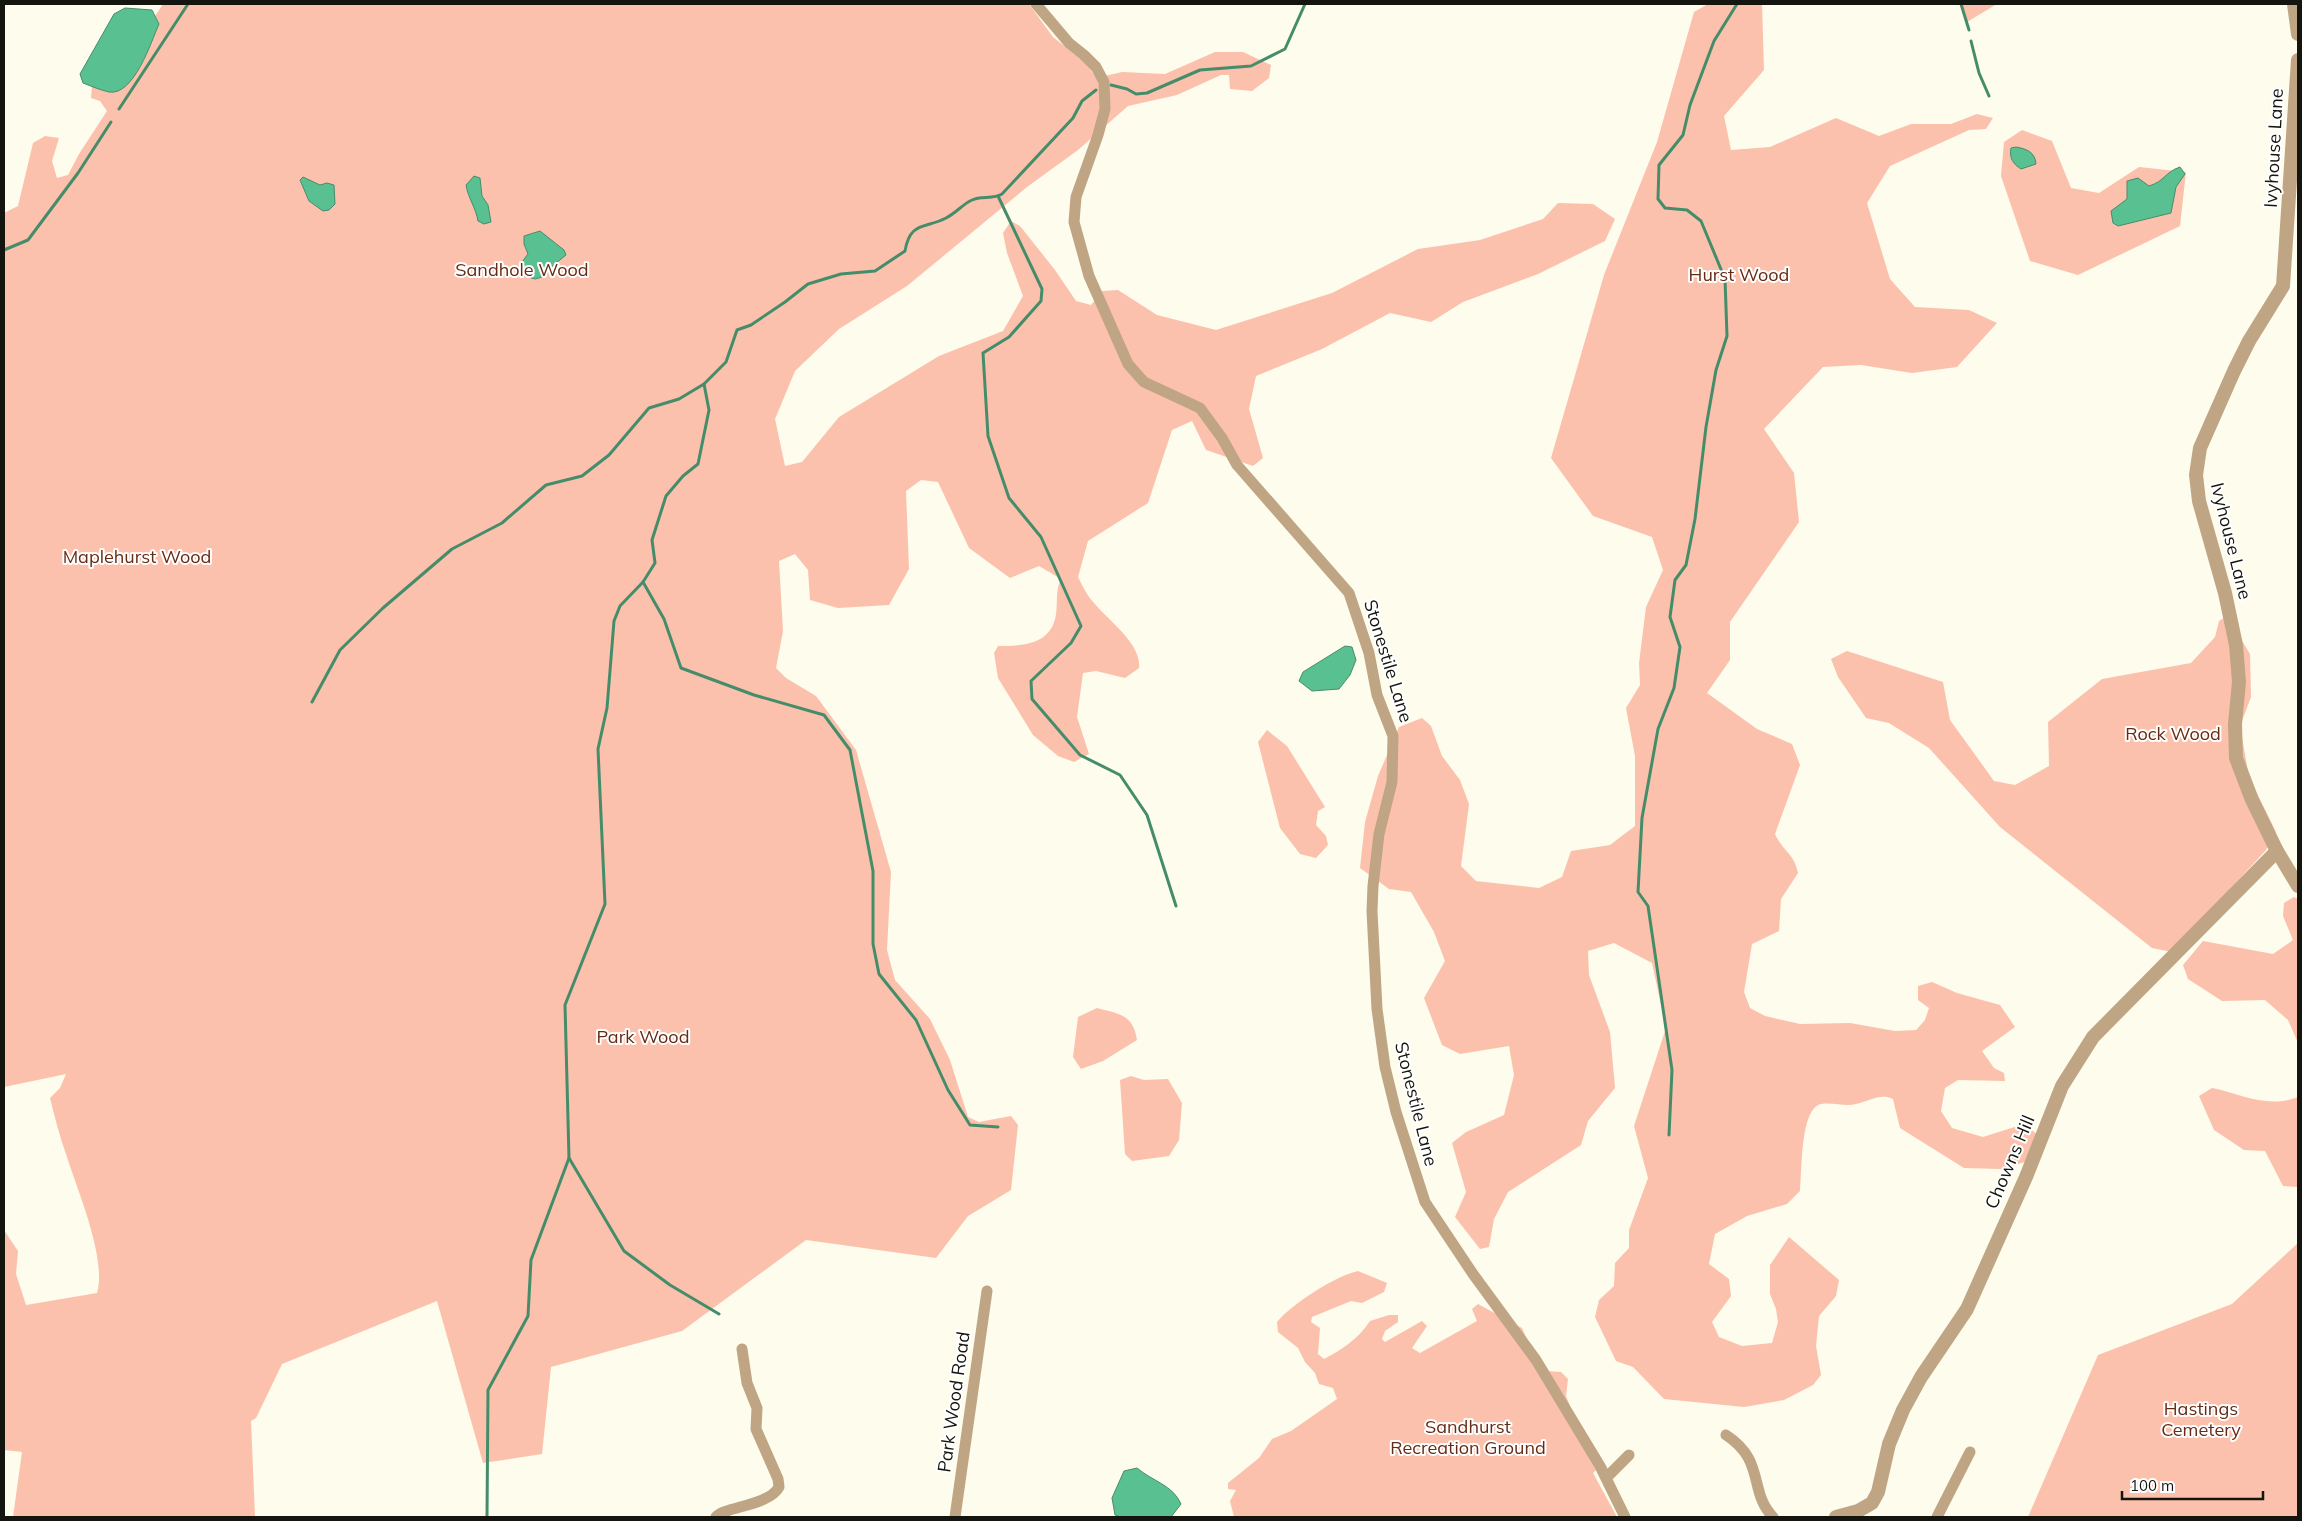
<svg xmlns="http://www.w3.org/2000/svg" width="2302" height="1521" font-family="Mulish,sans-serif">
	<style>
		.green { fill: #fbc1ac }
		.water { fill: #59c191; stroke: #458d6a }
		.lines { fill: none; stroke-linecap: round; stroke-linejoin: round }
		.stream { stroke: #458d6a; stroke-width: 3 }
		.minor { stroke: #c0a585; stroke-width: 11 }
		.tertiary { stroke: #c0a585; stroke-width: 14 }
		.labels { text-anchor: middle; stroke-width: 4; stroke-linejoin: round; paint-order: stroke }
		.street-label { font-size: 18px; fill: #15150f; stroke: #fff }
		.park-label { font-size: 18px; fill: #652b15; stroke: #fff }
	</style>
	<rect width="100%" height="100%" fill="#fefcec"/>
	<g class="green">
		<path d="M163,4H1029L1053,37L1087,64L1096,78L1122,72L1165,74L1215,52H1243L1271,65L1269,78L1252,91L1230,89L1229,75H1221L1177,95L1128,106L1078,150L1027,187L907,286L839,329L795,371L775,419L785,466L802,462L839,417L939,356L1003,331L1023,296L1007,253L1003,233L1011,221L1020,226L1055,270L1076,301L1091,305L1102,291L1118,290L1157,315L1216,330L1332,293L1418,249L1480,240L1543,219L1558,203L1593,204L1615,219L1605,241L1538,274L1463,302L1431,322L1390,313L1322,349L1256,376L1249,409L1263,458L1253,466L1206,450L1192,421L1172,430L1148,503L1088,541L1078,577C1081,583 1084,589 1087,594C1101,616 1142,641 1139,668L1125,678L1096,671L1083,673L1077,717L1089,754L1074,762L1058,756L1033,735L998,678L994,653L998,646C1022,646 1052,645 1056,614C1058,601 1055,591 1061,579L1039,566L1010,578L969,548L938,482L921,480L906,491L909,569L889,605L838,608L810,600L808,570L795,554L779,561L783,631L776,668L786,678L816,696L856,750L891,872L887,950L895,980L930,1019L950,1060L968,1117L979,1122L1011,1116L1018,1125L1011,1190L968,1216L936,1258L806,1240L682,1331L551,1367L542,1454L483,1463L437,1301L282,1364L256,1418L251,1421L255,1517H13L22,1452L4,1450V1230L18,1251L16,1274L26,1305L97,1293C107,1259 78,1192 67,1157C60,1138 55,1118 50,1098L60,1088L66,1074L4,1087V213L18,206L33,143L45,136L59,138L52,161L57,178L68,175L79,154L107,111L100,101L91,98L92,86L111,92L159,24L155,16Z"/>
		<path d="M1708,4H1762L1764,70L1724,116L1731,150L1770,147L1836,118L1879,136L1911,124H1951L1977,114L1993,118L1986,129L1969,130L1890,166L1867,203L1890,279L1915,307L1969,310L1997,323L1957,367L1912,373L1861,365L1823,367L1764,429L1794,473L1799,522L1730,622V660L1707,693L1757,729L1792,744L1800,765L1775,834C1783,852 1794,853 1798,873L1781,899L1779,931L1752,944L1744,992L1750,1008L1765,1016L1800,1024L1850,1023L1895,1031L1916,1030L1925,1020L1929,1008L1918,1000V986L1932,982L1957,993L2000,1005L2015,1027L1982,1051L1994,1068L2004,1073L2005,1081L1958,1080L1945,1088L1941,1111L1952,1128L1983,1137L2024,1124L2038,1135L2025,1162L2001,1169L1964,1168L1900,1128L1893,1099C1880,1093 1870,1101 1856,1104C1845,1107 1833,1102 1821,1104C1800,1108 1802,1173 1800,1191L1787,1204L1747,1216L1715,1234L1709,1264L1729,1279L1731,1296L1712,1322L1719,1337L1742,1346L1772,1343L1778,1322L1776,1309L1770,1294V1265L1789,1237L1839,1280L1836,1296L1819,1316L1816,1346L1821,1375L1813,1385L1784,1400L1744,1407L1664,1399L1633,1367L1616,1361L1595,1317L1599,1300L1614,1286L1615,1263L1629,1248V1230L1648,1178L1634,1126L1666,1028L1652,963L1614,943L1588,951L1589,975L1610,1032L1615,1088L1588,1121L1581,1145L1508,1192L1494,1219L1489,1247L1480,1249L1455,1217L1466,1192L1452,1143L1466,1132L1504,1115L1514,1075L1509,1046L1460,1054L1442,1045L1424,998L1445,961L1434,932L1411,892L1389,889L1360,868L1365,822L1378,776L1399,727L1422,718L1431,726L1442,756L1460,780L1469,804L1461,866L1476,881L1539,888L1562,877L1571,851L1610,845L1635,826V756L1626,708L1640,685L1639,663L1646,607L1663,570L1652,537L1593,516L1551,458L1604,275L1657,142L1694,12Z"/>
		<path d="M1962,4H1997L1967,22Z"/>
		<path d="M2022,130L2052,141L2071,188L2099,193L2139,167L2186,172L2180,226L2078,275L2030,261L2001,176L2004,142Z"/>
		<path d="M2227,616L2250,654L2251,697L2240,726L2249,777L2276,832L2266,850L2172,952L2152,948L2000,827L1929,748L1889,723L1866,718L1838,677L1831,659L1847,651L1943,682L1950,720L1994,781L2015,785L2049,766L2048,722L2102,679L2191,663L2215,637L2219,621Z"/>
		<path d="M1267,730L1287,746L1325,807L1318,811L1316,825L1326,836L1328,845L1316,858L1300,854L1280,828L1258,742Z"/>
		<path d="M2294,897L2298,899V1043L2288,1020L2265,1000L2222,1001L2188,979L2183,965L2203,941L2273,954L2293,940L2283,916L2284,903Z"/>
		<path d="M1097,1008C1119,1014 1133,1014 1137,1040L1103,1061L1081,1069L1073,1057L1078,1017Z"/>
		<path d="M1131,1076L1144,1080L1168,1079L1182,1103L1179,1140L1169,1156L1132,1161L1125,1154L1120,1080Z"/>
		<path d="M2212,1088C2242,1094 2267,1109 2298,1097V1187L2283,1186L2265,1151L2244,1150L2214,1130L2199,1096Z"/>
		<path d="M2298,1243V1517H2028L2098,1355L2232,1304Z"/>
		<path d="M1358,1271L1387,1283L1384,1292L1362,1303L1351,1301L1312,1317L1311,1322L1320,1328L1318,1354L1324,1359C1343,1349 1358,1339 1370,1321L1389,1315H1398V1322L1385,1331L1382,1339L1385,1342L1422,1321L1427,1326L1412,1348L1420,1353L1477,1321L1472,1309L1478,1304L1522,1328L1533,1353L1546,1371L1561,1372L1568,1379L1566,1396L1596,1470L1593,1473L1617,1517H1234L1230,1501L1236,1490L1228,1489V1483L1259,1458L1272,1439L1291,1431L1337,1399L1333,1388L1319,1384L1315,1373L1305,1362L1298,1348L1278,1332L1277,1322C1292,1304 1335,1276 1358,1271Z"/>
	</g>
	<g class="water">
		<path d="M125,8L152,10L159,24C151,42 134,96 109,92C100,90 91,86 83,83L80,74L114,14Z"/>
		<path d="M2016,147C2027,149 2035,152 2036,164L2021,169C2013,164 2009,158 2011,148Z"/>
		<path d="M2180,167L2185,174L2176,187L2171,213L2118,226L2113,223L2111,211L2127,199V181L2138,178L2149,186C2165,181 2165,172 2180,167Z"/>
		<path d="M474,176L480,178L482,196L488,205L491,222L484,224L478,221C476,208 468,198 466,185Z"/>
		<path d="M303,177L320,185L327,183L334,185L335,204L329,210L323,211L309,201L300,180Z"/>
		<path d="M540,231L564,250L566,255L550,268L546,276L535,279L521,275L519,266L528,254L524,244V236Z"/>
		<path d="M1345,646L1352,647L1356,660L1350,675L1339,689L1312,691L1299,681L1303,672Z"/>
		<path d="M1137,1468C1152,1481 1173,1485 1181,1504L1171,1517H1121L1115,1515L1112,1498L1124,1471Z"/>
	</g>
	<g class="lines">
		<g class="stream">
			<path d="M1961,4L1969,30"/>
			<path d="M1971,41L1979,73L1989,96"/>
			<path d="M1111,85L1127,89L1136,94L1147,93L1200,70L1251,66L1285,49L1305,4"/>
			<path d="M119,109L188,4"/>
			<path d="M998,196L1042,289L1041,301L1009,337L983,353L988,436L1009,498L1041,537L1081,626L1071,643L1031,681L1032,699L1080,755L1120,775L1147,815L1176,906"/>
			<path d="M4,250L28,240L78,173L111,122"/>
			<path d="M643,582L664,619L681,668L754,695L824,715L850,750L873,871V944L879,974L916,1020L948,1090L970,1125L998,1127"/>
			<path d="M312,702L340,650L383,608L452,549L502,523L546,485L582,476L609,455L649,408L679,399L704,384L726,362L737,330L751,325L785,302L808,284L841,274L875,271L905,251C910,221 925,229 946,218C956,213 963,204 972,200C981,195 993,200 1002,194L1073,118L1082,101L1096,90"/>
			<path d="M1669,1135L1672,1070L1648,906L1638,892L1642,818L1658,729L1674,688L1680,647L1670,617L1675,580L1686,565L1695,519L1706,427L1716,370L1727,336L1725,279L1701,221L1687,210L1665,208L1658,199L1659,165L1683,135L1690,105L1714,41L1737,4"/>
			<path d="M569,1158L624,1251L670,1285L719,1314"/>
			<path d="M487,1517L488,1390L528,1316L531,1260L569,1158L565,1005L605,904L598,749L607,708L614,621L620,606L643,582L655,563L652,540L666,496L683,476L698,464L709,410L704,384"/>
		</g>
		<g class="minor">
			<path d="M1036,4L1069,43L1084,55L1096,67L1104,82L1105,109L1098,135L1076,197L1074,222L1089,276L1128,364L1144,382L1200,408L1222,438L1237,465L1349,593L1369,653L1377,695L1393,736L1392,782L1379,834L1373,886L1372,911L1377,1009L1385,1067L1396,1112L1425,1202L1473,1274L1536,1360L1600,1466L1625,1517"/>
			<path d="M1726,1435C1766,1461 1748,1491 1773,1517"/>
			<path d="M1607,1477L1629,1455"/>
			<path d="M716,1517C723,1507 769,1506 779,1487L778,1479L756,1429L757,1408L747,1383L742,1349"/>
			<path d="M955,1517L987,1291"/>
			<path d="M1937,1517L1970,1452"/>
		</g>
		<g class="tertiary">
			<path d="M2294,4L2298,34"/>
			<path d="M2298,60L2283,286L2249,341L2234,371L2200,448L2196,475L2199,501L2225,593L2236,645L2239,682L2235,724L2236,758L2252,800L2277,851L2298,886"/>
			<path d="M1836,1517L1858,1511L1872,1503L1878,1492L1889,1444L1903,1410L1921,1377L1967,1309L2026,1177L2062,1086L2093,1037L2277,851"/>
		</g>
	</g>
	<g class="labels">
		<g class="street-label">
			<text transform="translate(2274 148) rotate(-87)" y="6">Ivyhouse Lane</text>
			<text transform="translate(2231 541) rotate(76)" y="6">Ivyhouse Lane</text>
			<text transform="translate(1388 661) rotate(73)" y="6">Stonestile Lane</text>
			<text transform="translate(1416 1104) rotate(76)" y="6">Stonestile Lane</text>
			<text transform="translate(2010 1162) rotate(-67)" y="6">Chowns Hill</text>
			<text transform="translate(954 1402) rotate(-82)" y="6">Park Wood Road</text>
		</g>
		<g class="park-label">
			<text x="522" y="276">Sandhole Wood</text>
			<text x="1739" y="281">Hurst Wood</text>
			<text x="137" y="563">Maplehurst Wood</text>
			<text x="2173" y="740">Rock Wood</text>
			<text x="643" y="1043">Park Wood</text>
			<text x="2201" y="1415">Hastings<tspan x="2201" dy="21">Cemetery</tspan></text>
			<text x="1468" y="1433">Sandhurst<tspan x="1468" dy="21">Recreation Ground</tspan></text>
		</g>
	</g>
	<rect width="2302" height="1521" fill="none" stroke="#15150f" stroke-width="10"/>
	<path d="M2122 1491v8h141v-8" fill="none" stroke="#15150f" stroke-width="2.5"/>
	<text x="2130" y="1491" font-size="15" fill="#15150f" stroke="#ffffff" stroke-width="4" paint-order="stroke">100 m</text>
</svg>
